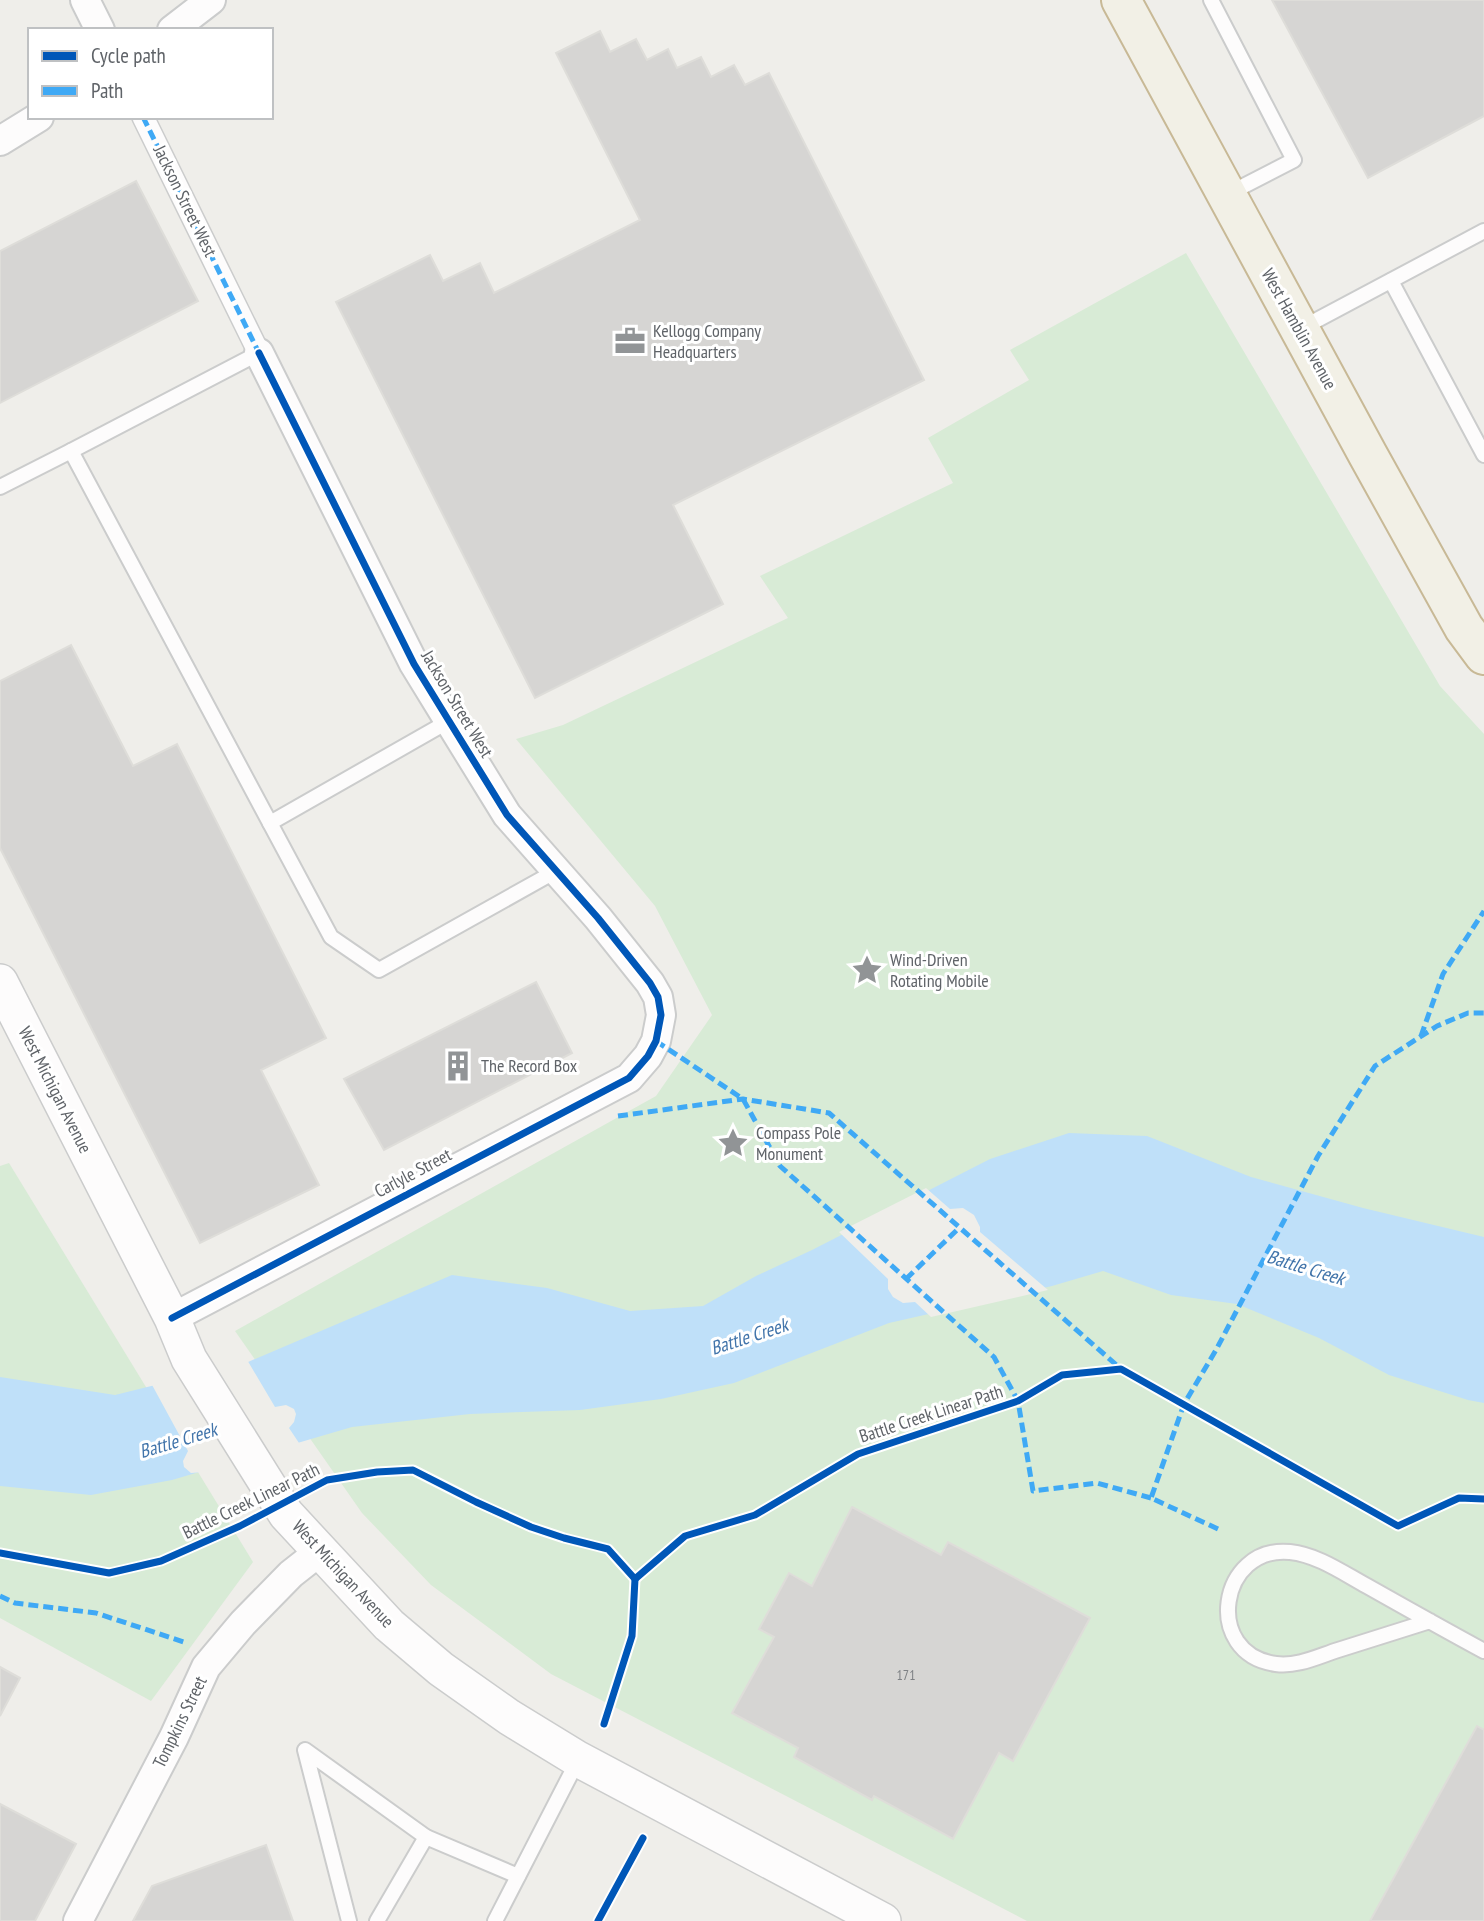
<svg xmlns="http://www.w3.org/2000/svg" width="1484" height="1921" font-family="'PT Sans Narrow',sans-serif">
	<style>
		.green { fill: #d8ebd6 }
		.water { fill: #bfe0f9 }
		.pier { fill: #efeeea }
		.building { fill: #d6d5d3; stroke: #deddd9; stroke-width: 2 }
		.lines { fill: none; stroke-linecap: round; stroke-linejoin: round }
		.service-casing { stroke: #cbcccc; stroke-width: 18 }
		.pedestrian-casing { stroke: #cbcccc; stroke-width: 24 }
		.minor-casing { stroke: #cbcccc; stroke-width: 32 }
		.tertiary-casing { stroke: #cbcccc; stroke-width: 38 }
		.trunk-casing { stroke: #c8b996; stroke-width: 42 }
		.service { stroke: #fdfcfc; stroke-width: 14 }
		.pedestrian { stroke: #fdfcfc; stroke-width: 21 }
		.minor { stroke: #fdfcfc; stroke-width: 28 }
		.tertiary { stroke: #fdfcfc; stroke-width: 35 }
		.trunk { stroke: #f2f0e6; stroke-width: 38 }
		.quiet { stroke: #3fa9f5; stroke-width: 5; stroke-dasharray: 10 5; stroke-linecap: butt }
		.cycleway-casing { stroke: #fff; stroke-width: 11 }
		.cycleway { stroke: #0057b8; stroke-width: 7 }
		.labels { text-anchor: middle; stroke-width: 6; stroke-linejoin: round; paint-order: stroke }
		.number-label { font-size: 14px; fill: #7e8184 }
		.street-label { font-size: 18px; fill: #5f6368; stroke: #fff }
		.poi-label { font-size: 18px; fill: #5f6368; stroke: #fff; text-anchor: start }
		.water-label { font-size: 19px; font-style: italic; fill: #4174aa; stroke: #fff }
	</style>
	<rect width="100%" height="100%" fill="#efeeea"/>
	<g class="green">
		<path d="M1186,253L1440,686L1484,734V1921H1027L551,1674L431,1585L362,1513L235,1331L656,1096L712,1015L655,906L516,739L563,725L788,618L760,576L953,483L928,438L1029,380L1010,350Z"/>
		<path d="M9,1163L253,1562L151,1701L0,1618V1166Z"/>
	</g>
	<path class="water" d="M1069,1133L1147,1136L1251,1177L1363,1208L1484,1237V1403L1468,1400L1389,1375L1319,1338L1237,1304L1171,1295L1103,1271L1052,1286L889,1323L734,1383L661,1399L580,1410L470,1414L352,1427L172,1480L91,1495L0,1486V1377L115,1395L248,1362L452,1275L547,1288L630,1311L703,1306L756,1276L812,1250L990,1159Z"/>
	<g class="pier">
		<path d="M926,1188L950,1209L963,1208L974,1215L980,1227V1232L1048,1290L931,1317L915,1302L903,1303L893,1297L888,1289V1279L839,1232Z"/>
		<path d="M246,1358L275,1407L286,1405L294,1409L296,1414L294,1422L289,1428L301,1446L205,1474L203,1472L191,1473L184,1467L183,1461L188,1451L151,1383Z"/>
	</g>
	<g class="building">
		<path d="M1272,0H1484V116L1368,178Z"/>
		<path d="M600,31L610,52L636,39L647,60L668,49L677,68L701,57L711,77L734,65L745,85L769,73L924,380L673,505L723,604L535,698L336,302L430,255L443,281L480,263L494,293L640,220L556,53Z"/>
		<path d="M136,181L198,301L0,403V251Z"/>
		<path d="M71,645L133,766L177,744L326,1038L261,1070L319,1185L200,1243L0,848V681Z"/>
		<path d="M536,982L572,1053L384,1150L344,1079Z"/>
		<path d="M852,1507L941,1555L948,1542L1090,1618L1013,1761L999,1753L953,1839L874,1796L872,1800L794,1757L798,1748L732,1713L774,1637L759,1629L789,1573L812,1586Z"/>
		<path d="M0,1667L20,1678L0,1716Z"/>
		<path d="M1477,1726L1484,1730V1921H1370Z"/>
		<path d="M0,1804L76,1844L35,1921H0Z"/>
		<path d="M266,1845L293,1921H133L152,1886Z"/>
	</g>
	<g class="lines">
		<g class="service-casing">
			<g id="service">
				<path d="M1211,0L1294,160L1228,194"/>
				<path d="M1391,281L1484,455"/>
				<path d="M1300,329L1484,231"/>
				<path d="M259,353L71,451L331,937L379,970L556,871"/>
				<path d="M0,487L71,451"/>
				<path d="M270,823L449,721"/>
				<path d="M1430,1621C1399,1631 1369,1640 1338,1650C1319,1656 1297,1667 1276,1664C1202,1654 1219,1545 1290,1552C1318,1555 1343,1573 1367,1586C1406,1608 1445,1630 1484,1651"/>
				<path d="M349,1921L305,1750L426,1837"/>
				<path d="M377,1921L426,1837L518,1876"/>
				<path d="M495,1921L578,1760"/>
			</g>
		</g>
		<g class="pedestrian-casing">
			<path id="pedestrian" d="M143,117L259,353"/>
		</g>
		<g class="minor-casing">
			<g id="minor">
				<path d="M85,0L100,30"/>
				<path d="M172,30L211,0"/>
				<path d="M0,141L39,117"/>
				<path d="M172,1318L629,1078L648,1056L656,1041L661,1015L658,997L650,983L598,918L507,815L449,721L414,664L259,353"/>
				<path d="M78,1921L174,1737L206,1667L243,1623L291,1574L319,1552"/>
			</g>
		</g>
		<g class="tertiary-casing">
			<path id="tertiary" d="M0,982L172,1318L189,1359L286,1514L389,1625L441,1669L509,1717L576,1758L883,1921"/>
		</g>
		<g class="trunk-casing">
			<path id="trunk" d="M1121,0L1368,455L1464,628L1484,655"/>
		</g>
		<use href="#service" class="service"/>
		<use href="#pedestrian" class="pedestrian"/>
		<use href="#minor" class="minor"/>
		<use href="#tertiary" class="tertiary"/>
		<use href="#trunk" class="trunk"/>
		<g class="quiet">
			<path d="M143,117L259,353"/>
			<path d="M1421,1036L1443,974L1484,911"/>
			<path d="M656,1041L743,1099L780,1166L994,1357L1018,1401L1033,1491L1097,1483L1151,1498"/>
			<path d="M618,1116L743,1099L829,1113L1121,1369"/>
			<path d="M906,1279L960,1227"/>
			<path d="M1218,1529L1151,1498L1184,1404L1216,1350L1318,1156L1375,1066L1437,1026L1468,1013H1484"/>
			<path d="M0,1596L15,1603L96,1613L187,1643"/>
		</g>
		<g class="cycleway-casing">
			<g id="cycleway">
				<path d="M172,1318L629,1078L648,1056L656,1041L661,1015L658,997L650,983L598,918L507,815L449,721L414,664L259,353"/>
				<path d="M0,1553L109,1573L161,1561L240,1526L327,1480L377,1472L413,1470L476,1502L531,1527L564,1538L608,1549L635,1579L685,1536L755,1515L858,1454L1018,1401L1062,1375L1121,1369L1398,1526L1459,1498L1484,1499"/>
				<path d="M604,1724L632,1636L635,1579"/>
				<path d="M598,1921L643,1838"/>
			</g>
		</g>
		<use href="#cycleway" class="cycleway"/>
	</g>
	<defs>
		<g id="office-bare" transform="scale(2.415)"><path d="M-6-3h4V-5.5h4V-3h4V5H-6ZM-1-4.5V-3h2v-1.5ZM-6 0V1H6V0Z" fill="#919496" stroke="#fff" stroke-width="2.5" paint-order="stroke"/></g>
		<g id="sight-bare" transform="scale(2.415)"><path d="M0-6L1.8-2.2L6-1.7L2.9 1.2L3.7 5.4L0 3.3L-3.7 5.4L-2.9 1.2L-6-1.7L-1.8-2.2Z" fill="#919496" stroke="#fff" stroke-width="2.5" paint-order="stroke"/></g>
		<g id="building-bare" transform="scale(2.415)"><path d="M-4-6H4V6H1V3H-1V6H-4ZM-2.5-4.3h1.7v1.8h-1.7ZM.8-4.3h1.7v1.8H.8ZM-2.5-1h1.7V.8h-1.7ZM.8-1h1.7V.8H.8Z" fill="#919496" stroke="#fff" stroke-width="2.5" paint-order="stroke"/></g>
	</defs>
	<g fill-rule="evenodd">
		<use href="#office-bare" x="630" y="341"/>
		<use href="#sight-bare" x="867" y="970"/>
		<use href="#building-bare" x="458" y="1066"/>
		<use href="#sight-bare" x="733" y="1143"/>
	</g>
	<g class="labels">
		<g class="number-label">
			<text x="906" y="1680">171</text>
		</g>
		<g class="street-label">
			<text transform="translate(185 201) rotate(64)" y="6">Jackson Street West</text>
			<text transform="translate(1299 329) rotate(61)" y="6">West Hamblin Avenue</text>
			<text transform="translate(457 704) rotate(59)" y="6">Jackson Street West</text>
			<text transform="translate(55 1090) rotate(63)" y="6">West Michigan Avenue</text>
			<text transform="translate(413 1173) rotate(-28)" y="6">Carlyle Street</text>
			<text transform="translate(931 1414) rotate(-18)" y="6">Battle Creek Linear Path</text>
			<text transform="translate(251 1501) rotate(-26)" y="6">Battle Creek Linear Path</text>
			<text transform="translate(343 1574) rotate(47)" y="6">West Michigan Avenue</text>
			<text transform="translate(180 1722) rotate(-64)" y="6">Tompkins Street</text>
		</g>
		<g class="poi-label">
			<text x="653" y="337">Kellogg Company<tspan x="653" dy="21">Headquarters</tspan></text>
			<text x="890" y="966">Wind-Driven<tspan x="890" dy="21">Rotating Mobile</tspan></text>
			<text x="481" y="1072">The Record Box</text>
			<text x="756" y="1139">Compass Pole<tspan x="756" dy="21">Monument</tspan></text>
		</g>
		<g class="water-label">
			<text transform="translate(1306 1267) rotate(17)" y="7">Battle Creek</text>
			<text transform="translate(749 1336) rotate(-18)" y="7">Battle Creek</text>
			<text transform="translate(178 1440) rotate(-17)" y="7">Battle Creek</text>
		</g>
	</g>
	<rect x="28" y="28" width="245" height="91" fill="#ffffff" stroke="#bfc1c3" stroke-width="2"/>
	<rect x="42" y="51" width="35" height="10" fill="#0057b8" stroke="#bfc1c3" stroke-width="2"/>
	<text x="91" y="63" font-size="21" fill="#5f6368">Cycle path</text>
	<rect x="42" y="86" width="35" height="10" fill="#3fa9f5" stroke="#bfc1c3" stroke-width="2"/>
	<text x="91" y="98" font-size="21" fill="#5f6368">Path</text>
</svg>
